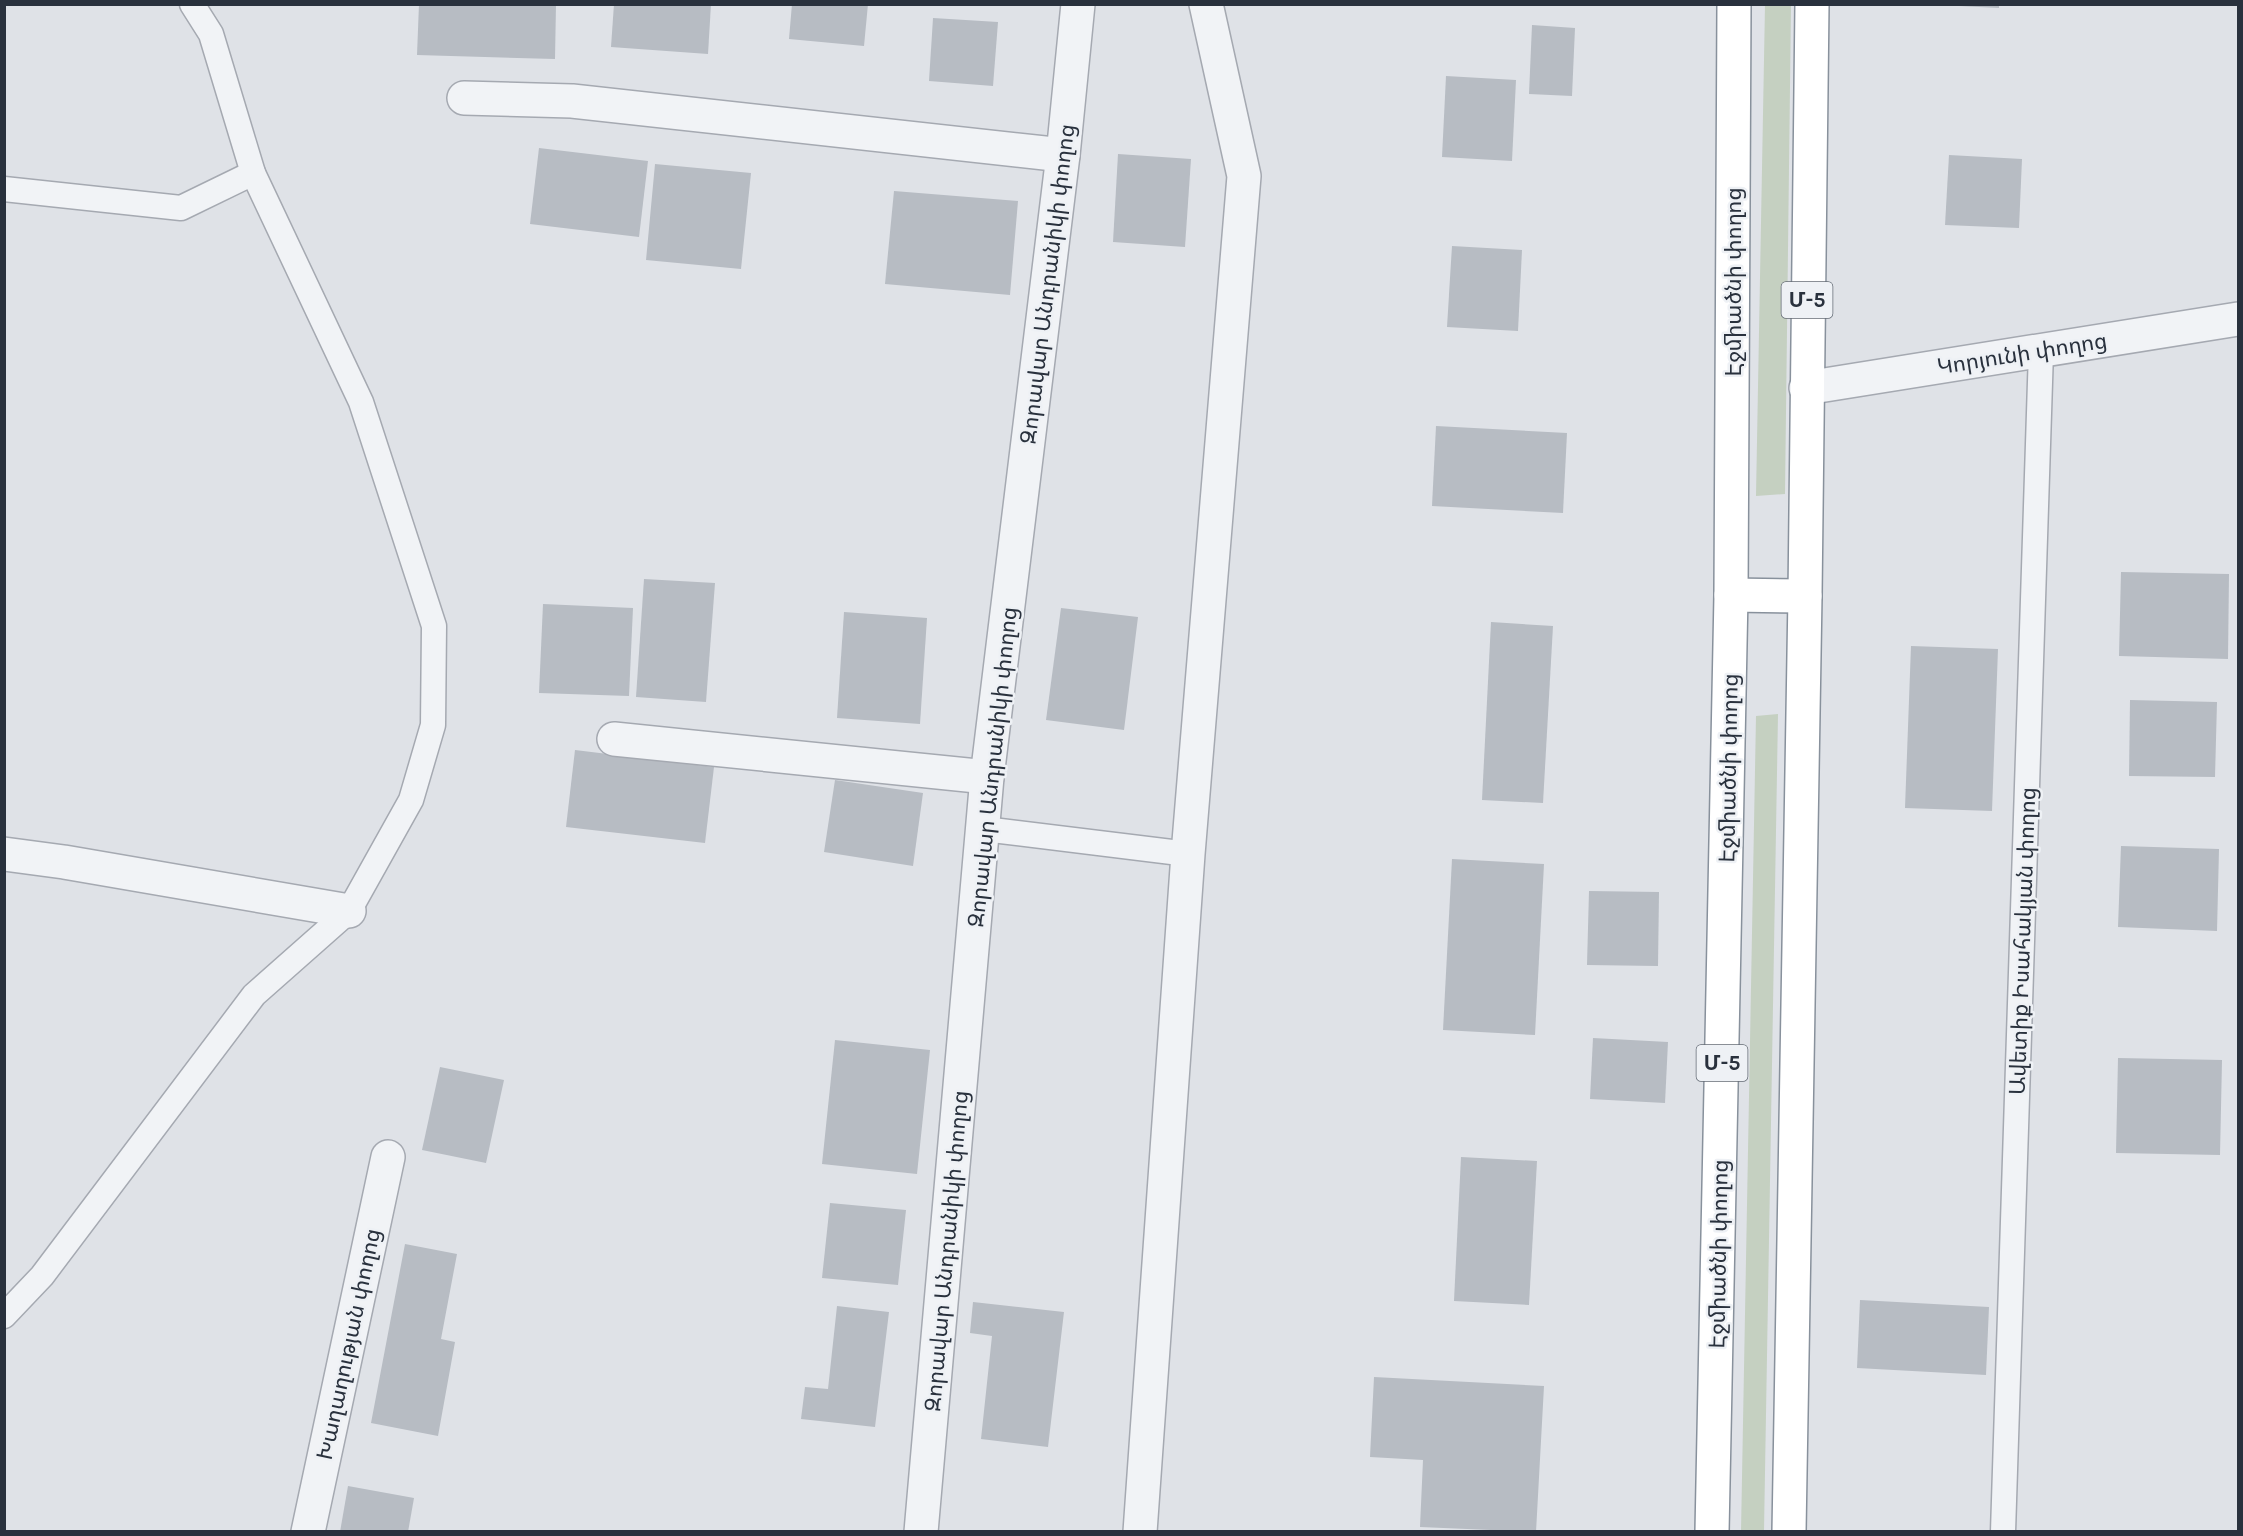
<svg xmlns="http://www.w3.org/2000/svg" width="2243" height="1536" font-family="Karla,'Noto Sans Armenian',sans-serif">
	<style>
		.green { fill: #c5d0c1 }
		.building { fill: #b7bcc3 }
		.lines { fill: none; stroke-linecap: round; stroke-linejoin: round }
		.service-casing { stroke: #a5a9b1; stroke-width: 27 }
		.minor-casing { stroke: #a5a9b1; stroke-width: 36 }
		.trunk-casing { stroke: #88919c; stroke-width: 36 }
		.service { stroke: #f1f3f6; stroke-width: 24 }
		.minor { stroke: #f1f3f6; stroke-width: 33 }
		.trunk { stroke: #fff; stroke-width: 33 }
		.labels { text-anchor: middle; stroke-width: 5; stroke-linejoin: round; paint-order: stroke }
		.shield { fill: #eef1f5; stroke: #646b74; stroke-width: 1.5 }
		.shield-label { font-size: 21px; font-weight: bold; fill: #29313d }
		.street-label { font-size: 22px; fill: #29313d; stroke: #eef1f5 }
	</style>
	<rect width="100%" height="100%" fill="#dfe2e7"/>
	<g class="green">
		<path d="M1765,5H1791L1785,494L1756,496Z"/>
		<path d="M1778,714L1764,1531L1741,1532L1756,716Z"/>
	</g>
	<g class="building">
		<path d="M419,4H556L555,59L417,55Z"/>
		<path d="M614,4H711L708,54L611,47Z"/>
		<path d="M792,4H868L864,46L789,39Z"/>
		<path d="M1959,4H1999V8L1959,6Z"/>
		<path d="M933,18L998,22L993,86L929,81Z"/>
		<path d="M1532,25L1575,28L1572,96L1529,94Z"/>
		<path d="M1446,76L1516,80L1512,161L1442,157Z"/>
		<path d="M539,148L648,161L639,237L530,224Z"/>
		<path d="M1118,154L1191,159L1185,247L1113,242Z"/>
		<path d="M1949,155L2022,159L2019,228L1945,225Z"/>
		<path d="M655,164L751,173L741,269L646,260Z"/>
		<path d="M894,191L1018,201L1010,295L885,284Z"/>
		<path d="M1452,246L1522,250L1518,331L1447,327Z"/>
		<path d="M1436,426L1567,433L1563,513L1432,506Z"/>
		<path d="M2121,572L2229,574L2228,659L2119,656Z"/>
		<path d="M644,579L715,583L706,702L636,697Z"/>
		<path d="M543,604L633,608L629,696L539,693Z"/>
		<path d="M1061,608L1138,617L1124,730L1046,720Z"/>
		<path d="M844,612L927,618L920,724L837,718Z"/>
		<path d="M1491,622L1553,626L1543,803L1482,800Z"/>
		<path d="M1911,646L1998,649L1992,811L1905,808Z"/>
		<path d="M2130,700L2217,702L2215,777L2129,776Z"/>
		<path d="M575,750L714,767L705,843L566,827Z"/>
		<path d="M835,780L923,793L913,866L824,852Z"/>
		<path d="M2121,846L2219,849L2217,931L2118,927Z"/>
		<path d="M1452,859L1544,864L1535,1035L1443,1030Z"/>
		<path d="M1589,891L1659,892L1658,966L1587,965Z"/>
		<path d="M1593,1038L1668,1042L1665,1103L1590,1099Z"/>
		<path d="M835,1040L930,1050L917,1174L822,1164Z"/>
		<path d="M2118,1058L2222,1060L2220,1155L2116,1153Z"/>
		<path d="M440,1067L504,1080L486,1163L422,1150Z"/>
		<path d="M1461,1157L1537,1161L1529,1305L1454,1301Z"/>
		<path d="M830,1203L906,1210L898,1285L822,1278Z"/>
		<path d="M405,1244L457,1254L441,1339L455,1342L438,1436L371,1423Z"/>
		<path d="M1860,1300L1989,1307L1986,1375L1857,1368Z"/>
		<path d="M973,1302L1064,1312L1048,1447L981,1439L992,1336L970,1333Z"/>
		<path d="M837,1306L889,1312L875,1427L801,1419L805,1387L828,1389Z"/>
		<path d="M1374,1377L1544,1386L1536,1532L1420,1527L1423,1460L1370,1457Z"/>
		<path d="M348,1486L414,1498L408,1532H340Z"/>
	</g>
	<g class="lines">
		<g class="service-casing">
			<g id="service">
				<path d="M4,189L181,208L253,173"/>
				<path d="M984,829L1188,854"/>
				<path d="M4,1316L42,1276L254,995L349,911L411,800L433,725L434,626L361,402L253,173L211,34L192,4"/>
				<path d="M2003,1532L2041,351"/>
			</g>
		</g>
		<g class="minor-casing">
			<g id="minor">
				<path d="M464,98L572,101L1063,155"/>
				<path d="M1806,388L2238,319"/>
				<path d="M614,739L987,777"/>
				<path d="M4,854L64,862L349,911"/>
				<path d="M308,1532L388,1157"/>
				<path d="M921,1532L987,777L1063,155L1078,4"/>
				<path d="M1140,1532L1188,854L1244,176L1206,4"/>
			</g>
		</g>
		<g class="trunk-casing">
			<g id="trunk">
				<path d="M1731,595L1805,596"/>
				<path d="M1712,1532L1731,595L1734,4"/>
				<path d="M1789,1532L1805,596L1812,4"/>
			</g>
		</g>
		<use href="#service" class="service"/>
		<use href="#minor" class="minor"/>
		<use href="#trunk" class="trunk"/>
	</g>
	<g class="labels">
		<g class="shield">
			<rect x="1781.5" y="282" width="51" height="36" rx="4.5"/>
			<rect x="1696.5" y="1045" width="51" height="36" rx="4.5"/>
		</g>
		<g class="shield-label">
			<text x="1807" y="307">Մ-5</text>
			<text x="1722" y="1070">Մ-5</text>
		</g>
		<g class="street-label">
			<text transform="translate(1733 282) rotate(-90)" y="8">Էջմիածնի փողոց</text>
			<text transform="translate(1047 284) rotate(-83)" y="8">Զորավար Անդրանիկի փողոց</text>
			<text transform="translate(2022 353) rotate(-9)" y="8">Կորյունի փողոց</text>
			<text transform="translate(992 767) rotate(-84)" y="8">Զորավար Անդրանիկի փողոց</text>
			<text transform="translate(1728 768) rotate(-89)" y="8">Էջմիածնի փողոց</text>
			<text transform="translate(2022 941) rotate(-88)" y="8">Ավետիք Իսահակյան փողոց</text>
			<text transform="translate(946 1251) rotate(-85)" y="8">Զորավար Անդրանիկի փողոց</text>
			<text transform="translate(1718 1254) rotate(-89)" y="8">Էջմիածնի փողոց</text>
			<text transform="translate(348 1344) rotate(-78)" y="8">Խաղաղության փողոց</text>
		</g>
	</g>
	<rect width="2243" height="1536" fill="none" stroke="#29313d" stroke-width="12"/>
</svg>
